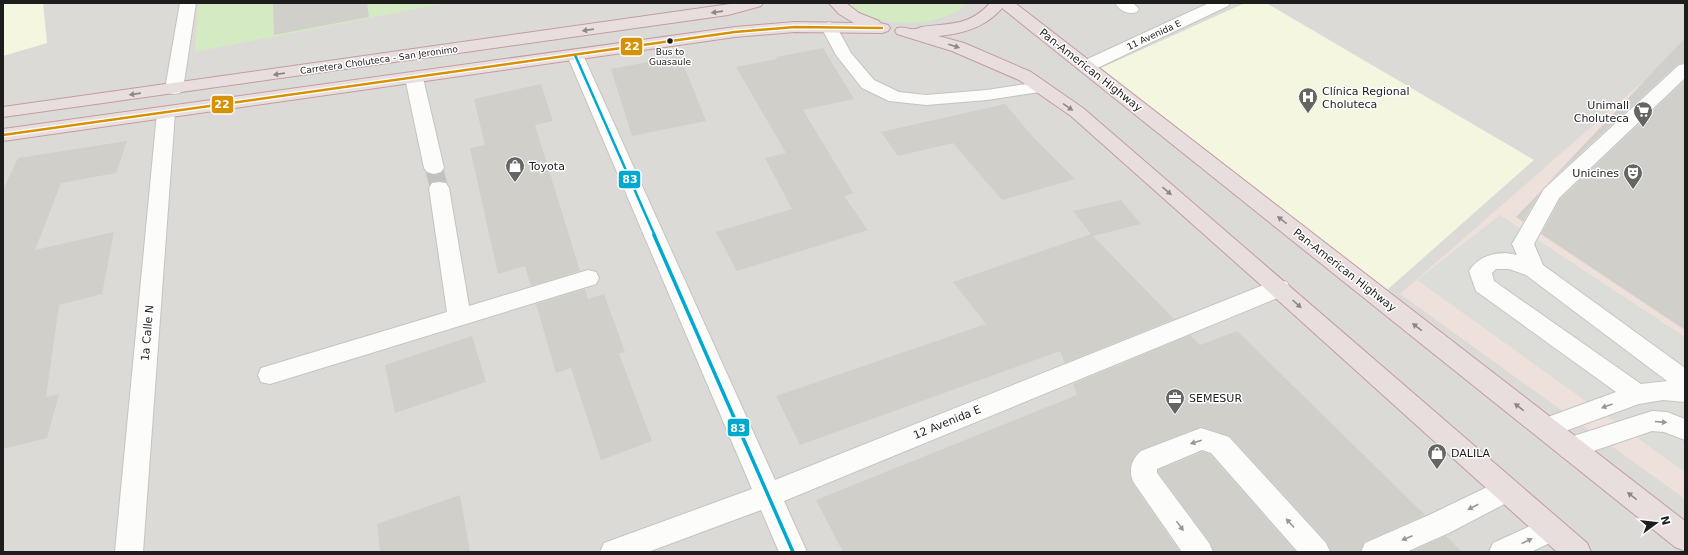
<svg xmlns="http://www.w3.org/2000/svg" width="1688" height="555" font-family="'DejaVu Sans',sans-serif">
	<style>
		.residential { fill: #dbdad7 }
		.commercial { fill: #eee0da }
		.education { fill: #f4f6e0 }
		.grass { fill: #d3eac3 }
		.parking { fill: #dcdcd9 }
		.building { fill: #d0cfca }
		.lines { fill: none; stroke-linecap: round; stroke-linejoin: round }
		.minor-tunnel { stroke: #c3c2be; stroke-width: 18; stroke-dasharray: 18 9; stroke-linecap: butt }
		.minor-casing { stroke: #c4c4c2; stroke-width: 2 }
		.highway-casing { stroke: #c29da2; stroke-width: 2 }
		.minor { fill: #fcfcfb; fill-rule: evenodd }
		.highway { fill: #e9dede; fill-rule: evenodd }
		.bus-1-far1-casing { stroke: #fff; stroke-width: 5 }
		.bus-1-casing { stroke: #fff; stroke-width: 6 }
		.bus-2-casing { stroke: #fff; stroke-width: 5 }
		.bus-1-far1 { stroke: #00a9ce; stroke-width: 2.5 }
		.bus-1 { stroke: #00a9ce; stroke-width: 3.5 }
		.bus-2 { stroke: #d69104; stroke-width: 2.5 }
		.oneway { fill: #8d8787 }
		.oneway2 { fill: #989897 }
		.bus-dot { fill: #1d1d1d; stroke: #fff; stroke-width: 1.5 }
		.labels { text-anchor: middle; stroke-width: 3; stroke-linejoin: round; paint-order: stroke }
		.far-street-label { font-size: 9px; fill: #1d1d1d; stroke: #fff }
		.far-bus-label { font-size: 9px; fill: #1d1d1d; stroke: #fff }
		.street-label { font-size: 11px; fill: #1d1d1d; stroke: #fff }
		.poi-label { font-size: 11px; fill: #1d1d1d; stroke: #fff; text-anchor: start }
		.line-badge { stroke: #fff; stroke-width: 1.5 }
		.badge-label { font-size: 11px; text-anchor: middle; font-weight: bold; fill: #fff }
	</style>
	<rect width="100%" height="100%" fill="#ecebe6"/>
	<rect class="residential" x="3" y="3" width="1682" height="549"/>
	<path class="commercial" d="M1685,45V499L1400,294Z"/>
	<g class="education">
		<path d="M3,3H43L47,43L3,56Z"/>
		<path d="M1245,3H1266L1534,160L1387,290L1101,68Z"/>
	</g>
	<g class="grass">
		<path d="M198,3H446L195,52Z"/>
		<path d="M848,3H967C943,29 872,30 848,3Z"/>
	</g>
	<path class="parking" d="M1500,215L1685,337V472L1417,280Z"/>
	<g class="building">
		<path d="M273,3H367L369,17L274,35Z"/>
		<path d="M1685,38V63L1678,64L1547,184Z"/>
		<path d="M823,48L854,99L803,110L853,193L844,196L868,230L737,271L716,232L792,209L765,158L786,153L736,67L777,59L776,57Z"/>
		<path d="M680,56L706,121L632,136L611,69Z"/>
		<path d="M1685,80V330L1541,234L1560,199Z"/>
		<path d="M541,84L553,121L535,125L580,271L531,286L525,266L498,274L470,148L485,145L474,99Z"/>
		<path d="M1005,104L1034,138L1075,179L1002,200L953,143L898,156L881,132Z"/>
		<path d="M127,141L116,173L61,183L35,250L114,232L102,294L59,305L46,397L59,394L47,438L3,449V190L18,158Z"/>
		<path d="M1542,190L1523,222L1516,217Z"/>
		<path d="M1121,200L1141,224L1093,236L1174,319L1065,363L1060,351L800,445L776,396L986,324L953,282L1091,234L1073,211Z"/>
		<path d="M585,289L588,299L604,294L625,352L619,354L652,441L601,460L571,368L556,373L536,304Z"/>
		<path d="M1237,331L1425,515L1364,542L1360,552H1331L1327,542L1230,436L1201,427L1140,450L1134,457L1130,466V474L1133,484L1180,552H843L816,500L1077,395L1073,384L1190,335L1200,345Z"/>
		<path d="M472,336L486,382L395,413L385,365Z"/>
		<path d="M1202,452L1210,454L1296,552H1214L1210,542L1158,472V470Z"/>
		<path d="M460,495L470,552H380L377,524Z"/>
		<path d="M1446,536L1462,552H1410Z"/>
	</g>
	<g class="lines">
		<path class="minor-tunnel" d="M434,168L439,188"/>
		<g class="minor-casing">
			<g id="minor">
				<path d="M180,3H196L183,89L180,93L174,94L168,93L165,89Z"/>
				<path d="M1115,3H1133L1139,9L1137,12C1128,15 1120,11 1115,3Z"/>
				<path d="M1209,3H1230L1228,6L1093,70L1087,71L1081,70L1078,66L1081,62Z"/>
				<path d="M829,22L835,24L851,53L874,80L899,92L926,95L987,90L1040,82L1046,83L1049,87L1046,91L1040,92L987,100L926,105L889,101L862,88L836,55L821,27L823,24Z"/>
				<path d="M575,50L581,51L583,55L775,480L1271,282L1279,280L1287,282L1290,288L1287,294L784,501L807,552H779L761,510L648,552H600L604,543L752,489L567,55L569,51Z"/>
				<path d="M1685,64V78L1559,198L1534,244L1543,265L1685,368V402L1663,400L1639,404L1546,438L1537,435L1533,428L1537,421L1616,392L1476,291L1469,271C1479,255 1499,250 1517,255L1512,244L1544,189L1679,65ZM1496,269H1509L1526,275L1667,381L1641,384L1494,281L1492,273Z"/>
				<path d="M414,73L420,74L423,78L444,168L441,172L434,174L427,172L424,168L405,78L408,74Z"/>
				<path d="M166,108L172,109L175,113L143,552H115L157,113L160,109Z"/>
				<path d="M439,182L446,183L449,188L469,306L588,270L596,272L599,278L596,284L270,384L261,382L258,375L261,368L447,312L429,188L432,183Z"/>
				<path d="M1652,411L1667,412L1685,419V440L1664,432L1652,431L1570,459L1561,456L1557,448L1561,440Z"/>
				<path d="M1201,428L1229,437L1326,543L1330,552H1298L1211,453L1202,450L1157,469V473L1209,543L1213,552H1182L1134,483C1128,471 1131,460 1141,451Z"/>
				<path d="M1506,478L1516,482L1519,490L1516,498L1449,533L1406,552H1361L1365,543L1429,515Z"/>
				<path d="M1550,517L1560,520L1564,529L1560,538L1531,552H1489L1493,543Z"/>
			</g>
		</g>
		<g class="highway-casing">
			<g id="highway">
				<path d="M737,3H763L761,6L728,15L3,117V107Z"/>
				<path d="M829,3H846L859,13L879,21L880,23L888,25L890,28L888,31L882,33L795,32L735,37L3,141V129L735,27L795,22L854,23L839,14Z"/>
				<path d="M990,3H1015L1685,521V551L1675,547L1002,8C986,27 962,34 938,36L964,43L1031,72L1083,108L1587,543L1591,552H1557L1271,294L1071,116L1019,80L952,51L897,34L895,31L897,28C905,26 909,30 915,29C917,29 919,28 921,27C948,23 969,27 990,3Z"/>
			</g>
		</g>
		<use href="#minor" class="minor"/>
		<use href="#highway" class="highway"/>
		<g class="bus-1-far1-casing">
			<path id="bus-1-far1" d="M575,55L655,236"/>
		</g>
		<g class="bus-1-casing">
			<path id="bus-1" d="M654,235L793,552"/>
		</g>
		<g class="bus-2-casing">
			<path id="bus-2" d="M3,135L735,32L795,27L882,28"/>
		</g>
		<use href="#bus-1-far1" class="bus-1-far1"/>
		<use href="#bus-1" class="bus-1"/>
		<use href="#bus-2" class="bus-2"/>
	</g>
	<defs><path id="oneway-solid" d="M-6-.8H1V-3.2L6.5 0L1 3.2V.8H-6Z"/></defs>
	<g class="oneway">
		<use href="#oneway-solid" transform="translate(717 12) rotate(172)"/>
		<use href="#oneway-solid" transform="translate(588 30) rotate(172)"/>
		<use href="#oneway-solid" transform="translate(954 46) rotate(18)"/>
		<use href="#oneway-solid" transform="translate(279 74) rotate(172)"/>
		<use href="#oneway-solid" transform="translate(135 94) rotate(172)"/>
		<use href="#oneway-solid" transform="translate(1068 107) rotate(35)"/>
		<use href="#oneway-solid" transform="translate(1167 191) rotate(41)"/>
		<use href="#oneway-solid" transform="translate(1282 220) rotate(-142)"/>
		<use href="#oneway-solid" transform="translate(1297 304) rotate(42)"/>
		<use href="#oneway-solid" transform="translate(1417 327) rotate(-142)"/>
		<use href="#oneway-solid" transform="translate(1519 407) rotate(-142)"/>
		<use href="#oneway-solid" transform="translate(1632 496) rotate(-142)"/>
	</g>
	<g class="oneway2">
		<use href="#oneway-solid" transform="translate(1607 406) rotate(160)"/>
		<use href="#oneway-solid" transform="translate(1661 422) rotate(5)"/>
		<use href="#oneway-solid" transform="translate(1196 442) rotate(162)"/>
		<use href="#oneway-solid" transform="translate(1473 507) rotate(153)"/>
		<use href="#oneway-solid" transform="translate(1290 523) rotate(-132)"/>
		<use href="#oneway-solid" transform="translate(1180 526) rotate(54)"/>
		<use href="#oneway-solid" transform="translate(1407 538) rotate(157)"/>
		<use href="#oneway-solid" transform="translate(1527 541) rotate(-26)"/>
	</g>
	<defs>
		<g id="hospital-pin" transform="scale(1)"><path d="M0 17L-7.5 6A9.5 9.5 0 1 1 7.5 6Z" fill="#656563" stroke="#fff"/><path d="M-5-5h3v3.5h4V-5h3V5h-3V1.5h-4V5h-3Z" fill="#fff"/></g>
		<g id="supermarket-pin" transform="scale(1)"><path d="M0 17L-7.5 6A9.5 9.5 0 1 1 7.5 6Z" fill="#656563" stroke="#fff"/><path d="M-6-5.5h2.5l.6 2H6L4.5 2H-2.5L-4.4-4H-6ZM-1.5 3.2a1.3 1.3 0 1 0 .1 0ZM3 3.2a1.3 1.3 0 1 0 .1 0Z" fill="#fff"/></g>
		<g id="shop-pin" transform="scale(1)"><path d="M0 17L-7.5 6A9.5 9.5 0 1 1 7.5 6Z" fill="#656563" stroke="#fff"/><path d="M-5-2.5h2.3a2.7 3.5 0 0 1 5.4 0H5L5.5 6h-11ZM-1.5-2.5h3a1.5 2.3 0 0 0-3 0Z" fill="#fff"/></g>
		<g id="theatre-pin" transform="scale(1)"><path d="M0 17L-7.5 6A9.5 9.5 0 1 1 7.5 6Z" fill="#656563" stroke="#fff"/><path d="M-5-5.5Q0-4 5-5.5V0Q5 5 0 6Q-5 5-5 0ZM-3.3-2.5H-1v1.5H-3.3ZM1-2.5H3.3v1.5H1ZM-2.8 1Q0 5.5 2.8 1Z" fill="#fff"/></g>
		<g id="office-pin" transform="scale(1)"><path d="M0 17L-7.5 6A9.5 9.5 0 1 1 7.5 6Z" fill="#656563" stroke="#fff"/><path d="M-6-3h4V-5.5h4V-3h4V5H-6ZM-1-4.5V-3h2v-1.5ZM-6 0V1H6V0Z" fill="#fff"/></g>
	</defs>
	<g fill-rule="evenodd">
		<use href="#hospital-pin" x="1308" y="97"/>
		<use href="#supermarket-pin" x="1643" y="111"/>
		<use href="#shop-pin" x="515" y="166"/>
		<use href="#theatre-pin" x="1633" y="173"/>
		<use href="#office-pin" x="1175" y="398"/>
		<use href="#shop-pin" x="1437" y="453"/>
	</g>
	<circle class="bus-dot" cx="670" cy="41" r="3.5"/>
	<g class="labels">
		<g class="far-street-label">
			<text transform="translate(1154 35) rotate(-25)" y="3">11 Avenida E</text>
			<text transform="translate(379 60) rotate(-8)" y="3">Carretera Choluteca - San Jeronimo</text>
		</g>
		<g class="far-bus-label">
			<text x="670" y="55">Bus to<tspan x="670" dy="10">Guasaule</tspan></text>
		</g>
		<g class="street-label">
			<text transform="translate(1091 70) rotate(38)" y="4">Pan-American Highway</text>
			<text transform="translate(1345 270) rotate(38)" y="4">Pan-American Highway</text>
			<text transform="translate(147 333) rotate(-85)" y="4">1a Calle N</text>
			<text transform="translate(947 422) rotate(-22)" y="4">12 Avenida E</text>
		</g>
		<g class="poi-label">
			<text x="1322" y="95">Clínica Regional<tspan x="1322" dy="13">Choluteca</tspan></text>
			<text x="1629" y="109" text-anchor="end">Unimall<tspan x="1629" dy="13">Choluteca</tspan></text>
			<text x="529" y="170">Toyota</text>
			<text x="1619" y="177" text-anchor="end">Unicines</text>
			<text x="1189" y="402">SEMESUR</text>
			<text x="1451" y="457">DALILA</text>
		</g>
	</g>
	<g class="line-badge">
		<rect x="620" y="37" width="23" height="19" rx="4" fill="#d69104"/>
		<rect x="211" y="95" width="23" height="19" rx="4" fill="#d69104"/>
		<rect x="618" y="170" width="23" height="19" rx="4" fill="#00a9ce"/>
		<rect x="727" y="418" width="23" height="19" rx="4" fill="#00a9ce"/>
	</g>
	<g class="badge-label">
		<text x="632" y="50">22</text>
		<text x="222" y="108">22</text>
		<text x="630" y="183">83</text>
		<text x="738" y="432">83</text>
	</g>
	<rect width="1688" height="555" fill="none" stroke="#1d1d1d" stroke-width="8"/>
	<g transform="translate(1656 523) rotate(75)" stroke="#ffffff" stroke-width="3" paint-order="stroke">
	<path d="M0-3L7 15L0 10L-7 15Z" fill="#1d1d1d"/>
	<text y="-6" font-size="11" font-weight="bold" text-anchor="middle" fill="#1d1d1d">N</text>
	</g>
</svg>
